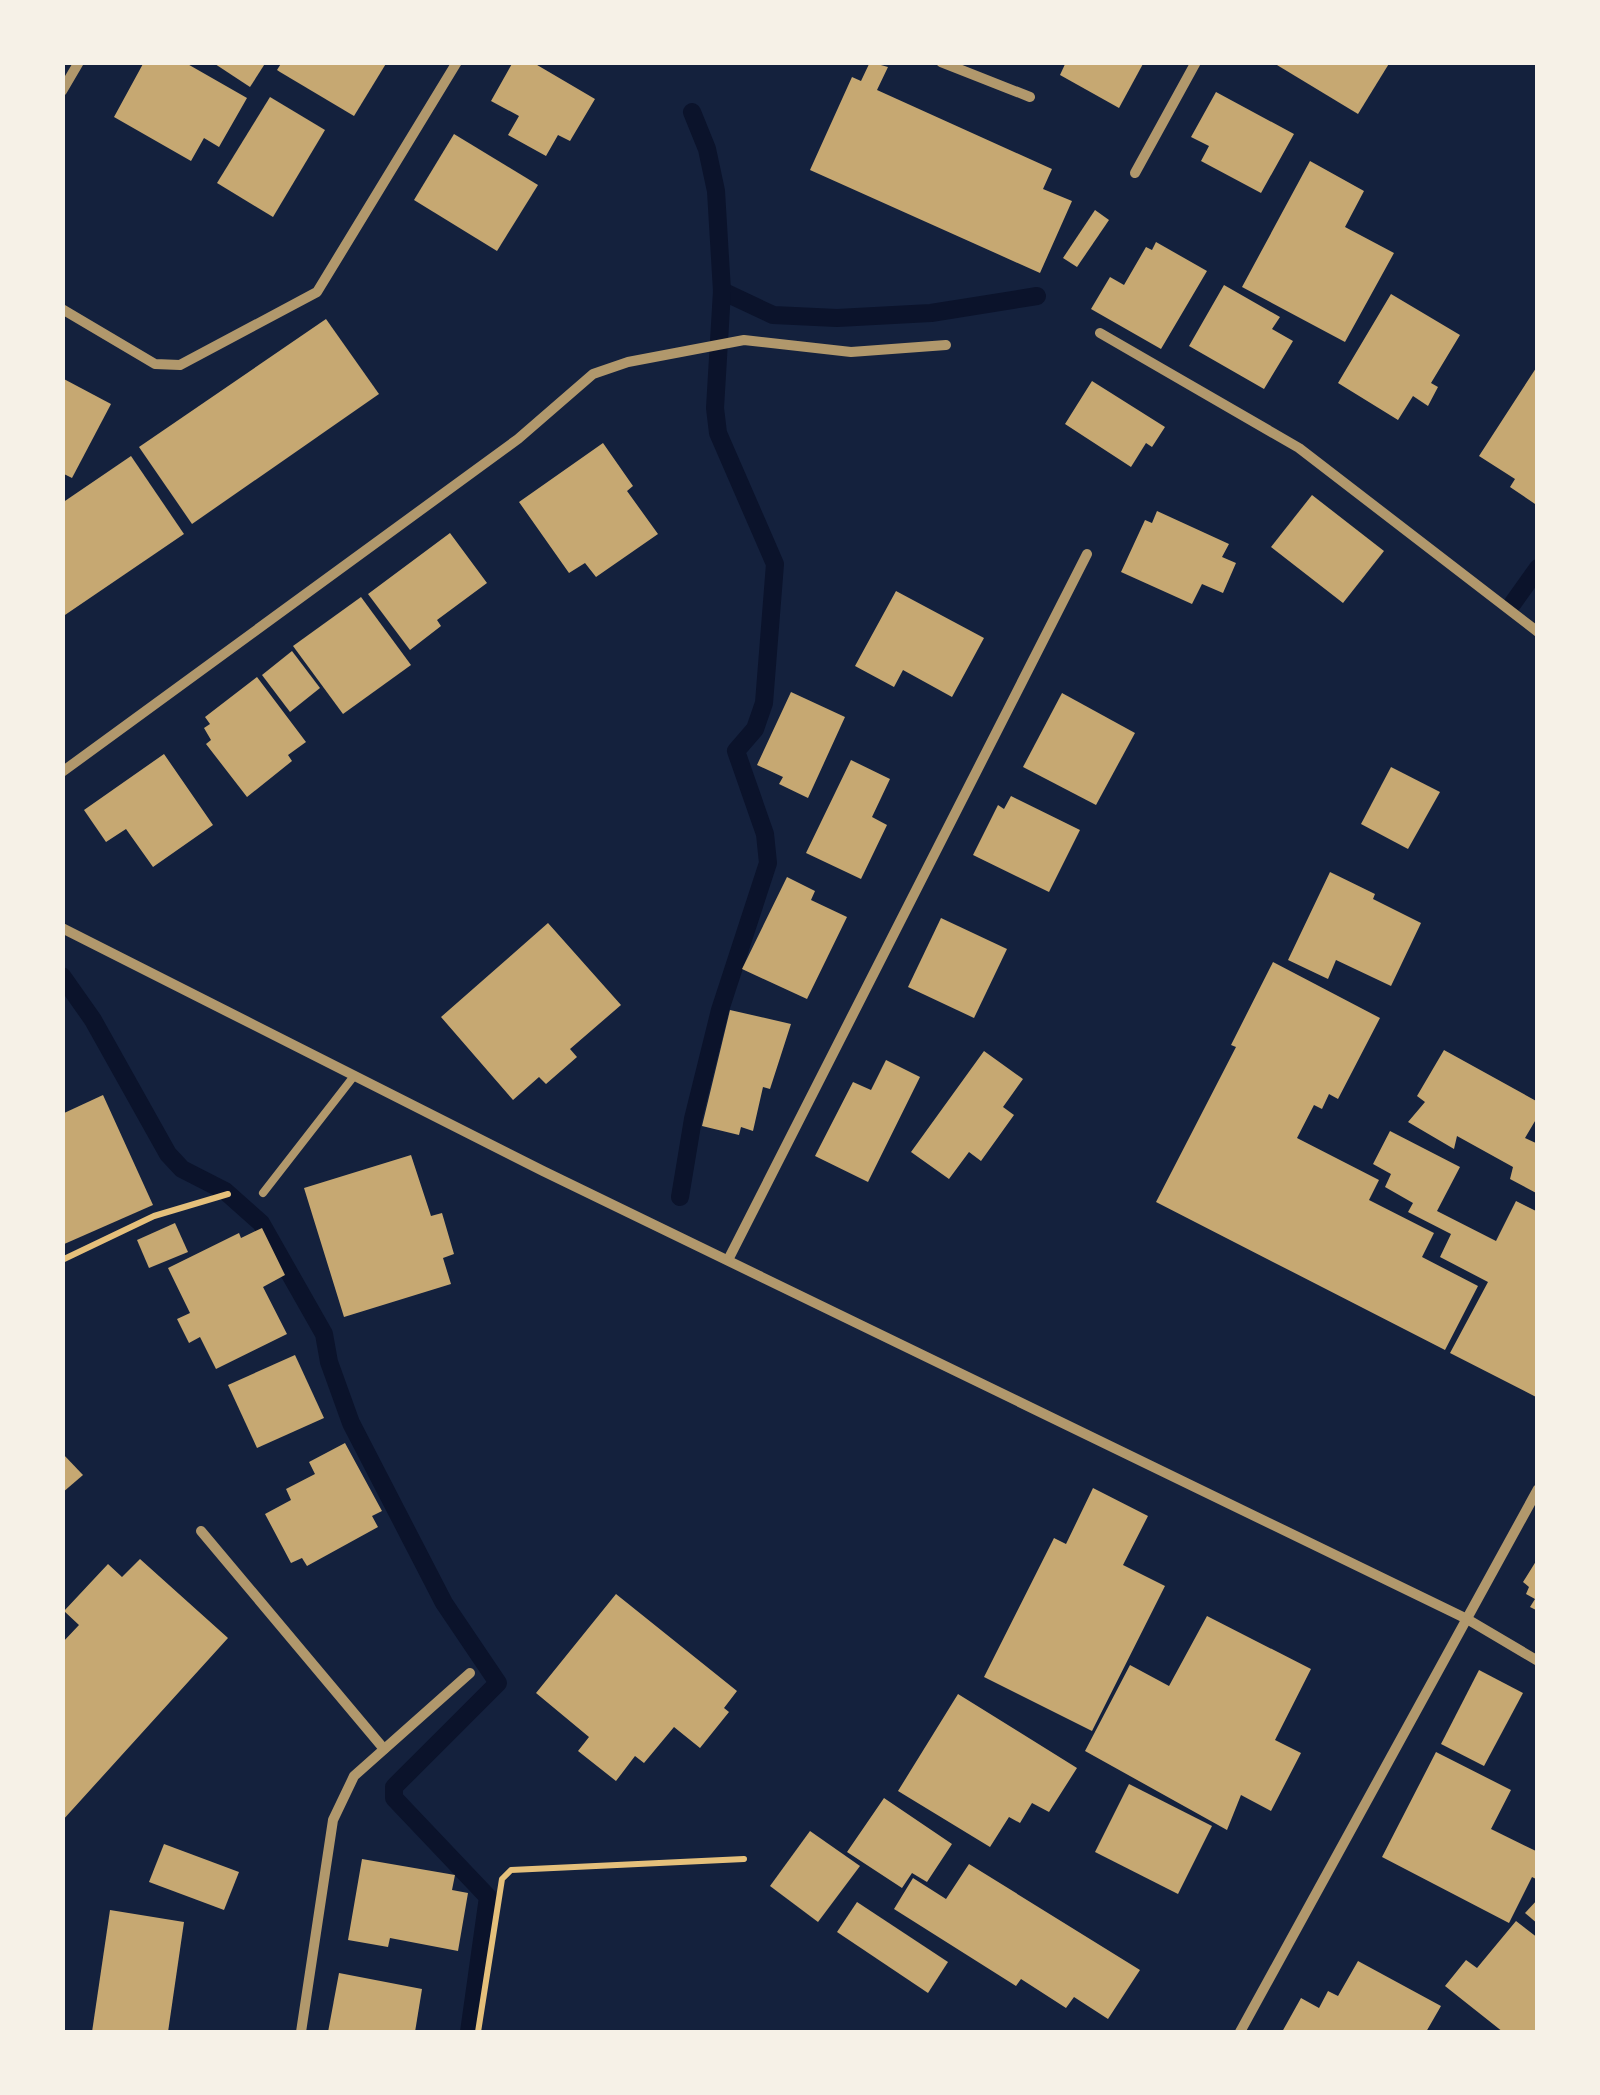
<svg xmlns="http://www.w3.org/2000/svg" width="1600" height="2095" font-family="'Noto Sans',sans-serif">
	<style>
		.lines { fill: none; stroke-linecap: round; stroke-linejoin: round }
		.stream { stroke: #0b132b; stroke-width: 18 }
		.building { fill: #c6a872 }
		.path { stroke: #e5c07b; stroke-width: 6 }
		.service { stroke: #b1986c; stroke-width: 8 }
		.minor { stroke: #b1986c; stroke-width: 10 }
	</style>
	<rect width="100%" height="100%" fill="#14213d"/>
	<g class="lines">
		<g class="stream">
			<path d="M722,291L773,315L837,318L931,313L1037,296"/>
			<path d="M1513,603L1538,568"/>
			<path d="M62,976L93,1020L168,1154L182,1169L225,1191L261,1223L324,1334L329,1362L351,1423L444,1603L498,1683L394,1787V1798L488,1897L469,2032"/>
			<path d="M680,1197L693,1119L720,1010L768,863L765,834L736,751L755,729L764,703L775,564L718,433L715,408L722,291L716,191L707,149L692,112"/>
		</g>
	</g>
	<g class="building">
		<path d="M144,62H184L247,98L219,147L204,138L191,161L114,117Z"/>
		<path d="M212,62H266L250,87Z"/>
		<path d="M282,62H387L354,116L280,72L277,70Z"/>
		<path d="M513,62H532L595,99L570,141L558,135L546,156L508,135L519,116L491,101Z"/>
		<path d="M870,62L888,67L877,90L1052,169L1043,189L1072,201L1040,273L810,170L852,77L861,81Z"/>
		<path d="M1066,62H1144L1119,108L1060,75Z"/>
		<path d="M1272,62H1390L1358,114Z"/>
		<path d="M1216,92L1294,134L1261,193L1201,161L1209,146L1191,137Z"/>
		<path d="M270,97L325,130L273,217L217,183Z"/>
		<path d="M454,134L538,185L497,251L414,200Z"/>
		<path d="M1310,161L1364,191L1345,227L1394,253L1345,342L1242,287Z"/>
		<path d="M1095,210L1109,220L1077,267L1063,258Z"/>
		<path d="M1156,242L1207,271L1161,349L1091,309L1110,277L1124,285L1146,247L1152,250Z"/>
		<path d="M1224,285L1280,317L1272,329L1293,341L1264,389L1189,346Z"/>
		<path d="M1391,294L1460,335L1431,383L1438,387L1428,406L1413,396L1398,420L1338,383Z"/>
		<path d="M326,319L379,394L192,524L139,447Z"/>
		<path d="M1538,365V506L1510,487L1515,479L1479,456Z"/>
		<path d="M62,378L111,404L72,478L62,473Z"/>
		<path d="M1092,381L1165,427L1152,447L1146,443L1131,467L1065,424Z"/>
		<path d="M603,443L633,486L627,491L658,534L596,577L585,563L569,573L519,502Z"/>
		<path d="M131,456L184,534L62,617V503Z"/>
		<path d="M1312,495L1384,551L1343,603L1271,547Z"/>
		<path d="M1157,511L1229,544L1222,557L1236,563L1223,593L1202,584L1192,604L1121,572L1145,520L1152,523Z"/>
		<path d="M450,533L487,583L437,620L441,626L410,650L368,594Z"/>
		<path d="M896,591L984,638L952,697L903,670L894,687L855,666Z"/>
		<path d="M361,597L411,665L343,714L293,646Z"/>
		<path d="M292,651L320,688L290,712L262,675Z"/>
		<path d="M257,677L306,742L288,755L292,761L247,797L206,744L211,740L204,728L210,724L205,717Z"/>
		<path d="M791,692L845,717L808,798L779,784L783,777L757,765Z"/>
		<path d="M1062,693L1135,733L1096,805L1023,767Z"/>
		<path d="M164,754L213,825L153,867L126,829L106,842L84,810Z"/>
		<path d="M851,760L890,779L872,817L887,825L861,879L806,853Z"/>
		<path d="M1391,767L1440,792L1408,849L1361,824Z"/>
		<path d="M1011,796L1080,830L1049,892L973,855L998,805L1004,809Z"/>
		<path d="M1330,872L1375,894L1373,899L1421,923L1391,986L1336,960L1328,979L1288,960Z"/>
		<path d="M787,877L815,891L811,900L847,917L807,999L742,969Z"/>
		<path d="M941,918L1007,949L974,1018L908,987Z"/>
		<path d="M548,923L621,1005L570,1049L577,1057L546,1084L539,1077L513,1100L441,1017Z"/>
		<path d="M1273,962L1380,1018L1338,1099L1329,1094L1322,1109L1314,1105L1297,1138L1379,1180L1369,1200L1434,1233L1422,1257L1478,1286L1445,1350L1156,1202L1236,1047L1231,1045Z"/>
		<path d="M730,1010L791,1024L770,1089L763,1087L753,1131L741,1127L739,1135L702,1126Z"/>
		<path d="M1444,1050L1538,1102V1116L1525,1138L1538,1144V1194L1510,1179L1513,1167L1457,1136L1454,1149L1408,1122L1425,1102L1417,1096Z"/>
		<path d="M984,1051L1023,1079L1003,1107L1014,1115L981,1161L969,1152L949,1179L911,1152Z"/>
		<path d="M886,1060L920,1077L868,1182L815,1156L853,1082L871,1090Z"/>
		<path d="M103,1095L153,1205L62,1245V1114Z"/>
		<path d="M1390,1131L1460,1167L1437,1211L1496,1241L1516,1201L1538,1212V1398L1450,1353L1488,1282L1440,1257L1451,1234L1408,1212L1413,1203L1385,1187L1391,1174L1373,1164Z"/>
		<path d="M411,1155L431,1216L442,1213L454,1254L443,1258L451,1284L344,1317L304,1188Z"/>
		<path d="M175,1223L188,1252L149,1268L137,1240Z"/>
		<path d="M262,1228L285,1275L263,1287L287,1334L216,1369L200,1337L189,1343L177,1319L190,1313L168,1268L239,1233L241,1238Z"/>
		<path d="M295,1355L324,1418L257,1448L228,1385Z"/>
		<path d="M345,1443L382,1511L372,1516L378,1527L307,1566L302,1558L291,1563L265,1514L291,1500L286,1489L315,1474L309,1462Z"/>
		<path d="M62,1453L83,1475L62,1493Z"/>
		<path d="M1093,1488L1148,1516L1123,1565L1165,1586L1092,1731L984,1677L1054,1538L1066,1544Z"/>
		<path d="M1538,1558V1611L1530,1607L1535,1599L1526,1594L1529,1587L1523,1582Z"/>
		<path d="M140,1559L228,1638L62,1821V1643L79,1625L64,1611L108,1564L122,1577Z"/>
		<path d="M616,1594L737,1691L724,1708L729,1712L700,1748L674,1727L644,1763L635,1756L616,1781L578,1751L589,1737L536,1693Z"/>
		<path d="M1207,1616L1311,1669L1275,1740L1301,1753L1271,1811L1241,1795L1227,1830L1085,1751L1130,1665L1169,1686Z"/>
		<path d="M1479,1670L1523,1693L1484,1766L1441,1744Z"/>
		<path d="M958,1694L1077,1768L1049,1812L1032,1803L1020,1823L1009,1817L990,1847L898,1791Z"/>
		<path d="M1436,1752L1511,1790L1491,1829L1538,1852V1880L1532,1877L1509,1923L1382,1857Z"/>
		<path d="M1129,1784L1212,1826L1178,1894L1095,1852Z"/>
		<path d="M884,1798L952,1844L927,1882L912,1873L902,1888L847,1852Z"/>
		<path d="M810,1831L860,1866L818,1922L770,1886Z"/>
		<path d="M164,1844L239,1872L224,1910L149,1882Z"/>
		<path d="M362,1859L455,1875L452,1890L468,1893L458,1951L390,1938L388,1947L348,1940Z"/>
		<path d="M969,1864L1140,1970L1108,2019L1074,1997L1066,2008L1021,1979L1016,1986L894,1909L913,1878L946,1899Z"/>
		<path d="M1538,1899V1924L1525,1913Z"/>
		<path d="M857,1902L948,1962L928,1993L837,1932Z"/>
		<path d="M110,1910L184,1922L168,2032H92Z"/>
		<path d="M1516,1921L1538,1938V2032H1503L1445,1986L1466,1960L1477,1968Z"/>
		<path d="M1358,1961L1441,2006L1426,2032H1282L1301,1998L1319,2008L1328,1991L1338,1996Z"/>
		<path d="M339,1973L422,1989L415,2032H328Z"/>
	</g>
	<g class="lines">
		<g class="path">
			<path d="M62,1260L154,1216L228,1194"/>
			<path d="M478,2032L502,1879L511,1870L744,1859"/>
		</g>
		<path class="service" d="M263,1193L354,1076"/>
		<g class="minor">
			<path d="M941,62L1030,97"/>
			<path d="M62,91L79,62"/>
			<path d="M1135,173L1196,62"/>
			<path d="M62,309L155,364L180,365L317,292L457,62"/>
			<path d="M1100,333L1299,448L1538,632"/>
			<path d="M62,772L518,439L593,374L628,362L744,340L851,352L946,345"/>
			<path d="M62,928L543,1171L1467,1619L1538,1661"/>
			<path d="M728,1260L1087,554"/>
			<path d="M201,1531L384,1749"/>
			<path d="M301,2032L333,1820L354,1776L470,1673"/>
			<path d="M1240,2032L1538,1489"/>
		</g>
	</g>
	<rect width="1600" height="2095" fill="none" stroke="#f6f1e7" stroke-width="130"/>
</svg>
